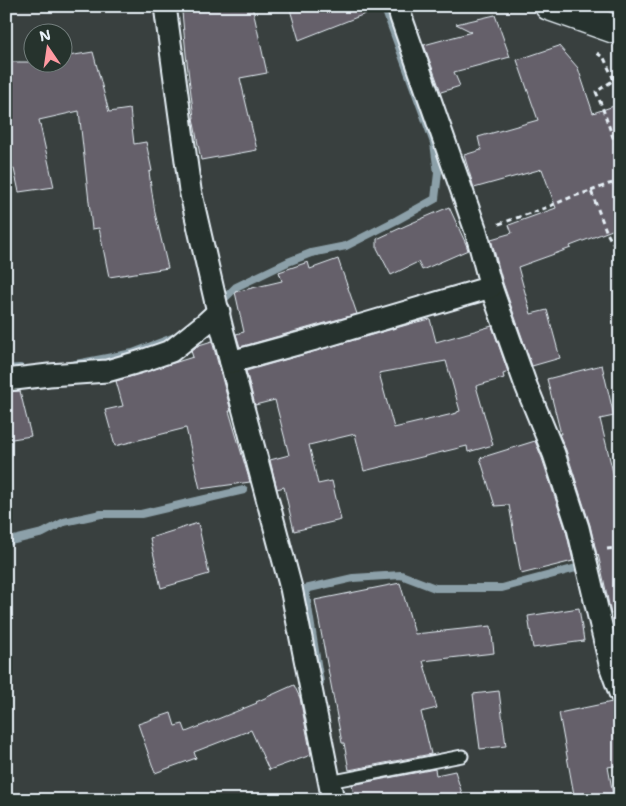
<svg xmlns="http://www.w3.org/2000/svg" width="626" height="806" font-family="'Shantell Sans',sans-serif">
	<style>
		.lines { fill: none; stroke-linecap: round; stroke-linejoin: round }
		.stream { stroke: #8ca0a9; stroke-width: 8 }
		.building { fill: #65606a; stroke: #e8f1f8; fill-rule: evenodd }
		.lane-casing { stroke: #e8f1f8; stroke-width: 15 }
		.street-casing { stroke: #e8f1f8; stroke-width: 25 }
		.secondary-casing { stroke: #e8f1f8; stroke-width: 31 }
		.path { stroke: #e8f1f8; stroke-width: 3; stroke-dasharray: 5 4; stroke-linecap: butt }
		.lane { stroke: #26332d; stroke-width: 11 }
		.street { stroke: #26332d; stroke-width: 21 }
		.secondary { stroke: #26332d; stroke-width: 28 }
	</style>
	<rect width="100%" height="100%" fill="#39403f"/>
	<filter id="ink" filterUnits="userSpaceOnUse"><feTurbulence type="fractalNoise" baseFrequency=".02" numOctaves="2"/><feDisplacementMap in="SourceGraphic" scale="10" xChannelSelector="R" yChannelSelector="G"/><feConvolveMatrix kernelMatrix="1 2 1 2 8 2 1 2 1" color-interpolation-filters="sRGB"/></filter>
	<g filter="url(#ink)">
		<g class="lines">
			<g class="stream">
				<path d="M224,299L236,287L288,262L311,253L346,246L397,220L435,199L438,173L434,143L384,6"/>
				<path d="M76,364L133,353L175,337"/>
				<path d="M6,369L20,368"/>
				<path d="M6,542L43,533L64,522L101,514H141L244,490"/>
				<path d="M320,682L305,589L353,578L401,575L435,588H502L580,567"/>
			</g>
		</g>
		<g class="building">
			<path d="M232,6H252L267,73L240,78L257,150L201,160L193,118H194L186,54L182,12Z"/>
			<path d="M289,6H379L380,8L299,40Z"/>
			<path d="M495,15L510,57L454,72L460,86L441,92L424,45L472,32L456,24Z"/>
			<path d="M559,46L578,68L593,113L620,104V227L570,246L571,248L518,267L531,314L547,310L560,358L532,366L503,283L491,239L512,233L509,225L556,208L542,169L474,188L464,155L481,150L478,137L538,120L517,60Z"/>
			<path d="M93,52L109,112L130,109L134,144L146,142L152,171L149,172L155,213L168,268L109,277L99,228L92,229L79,111L39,120L54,187L19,192L14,169L6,170V62H62V57Z"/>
			<path d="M449,207L466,244L468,250L422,270L418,262L391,275L377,248V239L407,225Z"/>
			<path d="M338,259L357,314L240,347L236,334L244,332L235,292L282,281L279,272L308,262L310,269Z"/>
			<path d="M430,319L436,342L492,326L508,372L503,374L504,378L476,386L493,445L468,452L467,446L364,471L355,434L309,445L318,484L332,481L341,520L294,531L284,487L277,489L270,460L289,455L275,400L255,405L246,371L417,322ZM446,361L460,411L457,412V413L394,428L379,373Z"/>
			<path d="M212,341L231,411H229L250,482L200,489L186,428L115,446L105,410L123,406L116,381L193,357L191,351L199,345Z"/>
			<path d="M602,365L614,416L600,419L620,501V613L611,614L598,554L597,555L590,525L566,450L559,434H561L547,379Z"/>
			<path d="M20,391L31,436L6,440V392Z"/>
			<path d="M535,441L542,458L566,531L573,561L521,574L509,505L495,506L480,458Z"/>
			<path d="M198,523L209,574L161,588L150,538Z"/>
			<path d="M400,583L415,634L491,626L494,653L423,661L437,708L421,712L431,754L349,770L344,743H342L315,600Z"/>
			<path d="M579,608L584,641L533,648L528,616Z"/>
			<path d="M294,685L300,698L311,755L269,770L251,730L194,752L196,758L155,773L138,724L171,713L175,726L183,724L186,732L257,703L256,702Z"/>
			<path d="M499,691L506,746L480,749L473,694Z"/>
			<path d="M612,702L613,703L620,734V765L608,767L614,800H575L559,713Z"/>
			<path d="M435,769L436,775L455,771L464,800H355L352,785Z"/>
		</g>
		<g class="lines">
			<g class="lane-casing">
				<path id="lane" d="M329,782L462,756"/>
			</g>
			<g class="street-casing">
				<g id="street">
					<path d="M165,6L190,190L221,325L291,588L333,800"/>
					<path d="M398,6L401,17L476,231L491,287L525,383L554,454L578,528L611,668L620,693"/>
					<path d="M231,362L315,339L491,287"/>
					<path d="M6,380L49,375L107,371L142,361L171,351L206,323L219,311"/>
				</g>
			</g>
			<g class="secondary-casing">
				<path id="secondary" d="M549,6L620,31"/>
			</g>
			<g class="path">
				<path d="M597,53L604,58L614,80L596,92C605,112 610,133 620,153"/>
				<path d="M591,191L609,184L620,182"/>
				<path d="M499,224L548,207L574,196L591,191L607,233L620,256"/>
				<path d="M607,549L620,548"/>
			</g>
			<use href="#lane" class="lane"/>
			<use href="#street" class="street"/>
			<use href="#secondary" class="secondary"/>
		</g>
	</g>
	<rect width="626" height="806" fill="none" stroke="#26332d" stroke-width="25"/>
	<rect x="12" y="12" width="601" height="781" fill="none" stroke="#e8f1f8" stroke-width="2" filter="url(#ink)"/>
	<g transform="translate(48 48) rotate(347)"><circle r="24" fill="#26332d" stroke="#747f7e"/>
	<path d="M0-4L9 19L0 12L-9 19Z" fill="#ff9aa2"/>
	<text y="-8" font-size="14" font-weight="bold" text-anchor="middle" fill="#e8f1f8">N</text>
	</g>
</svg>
